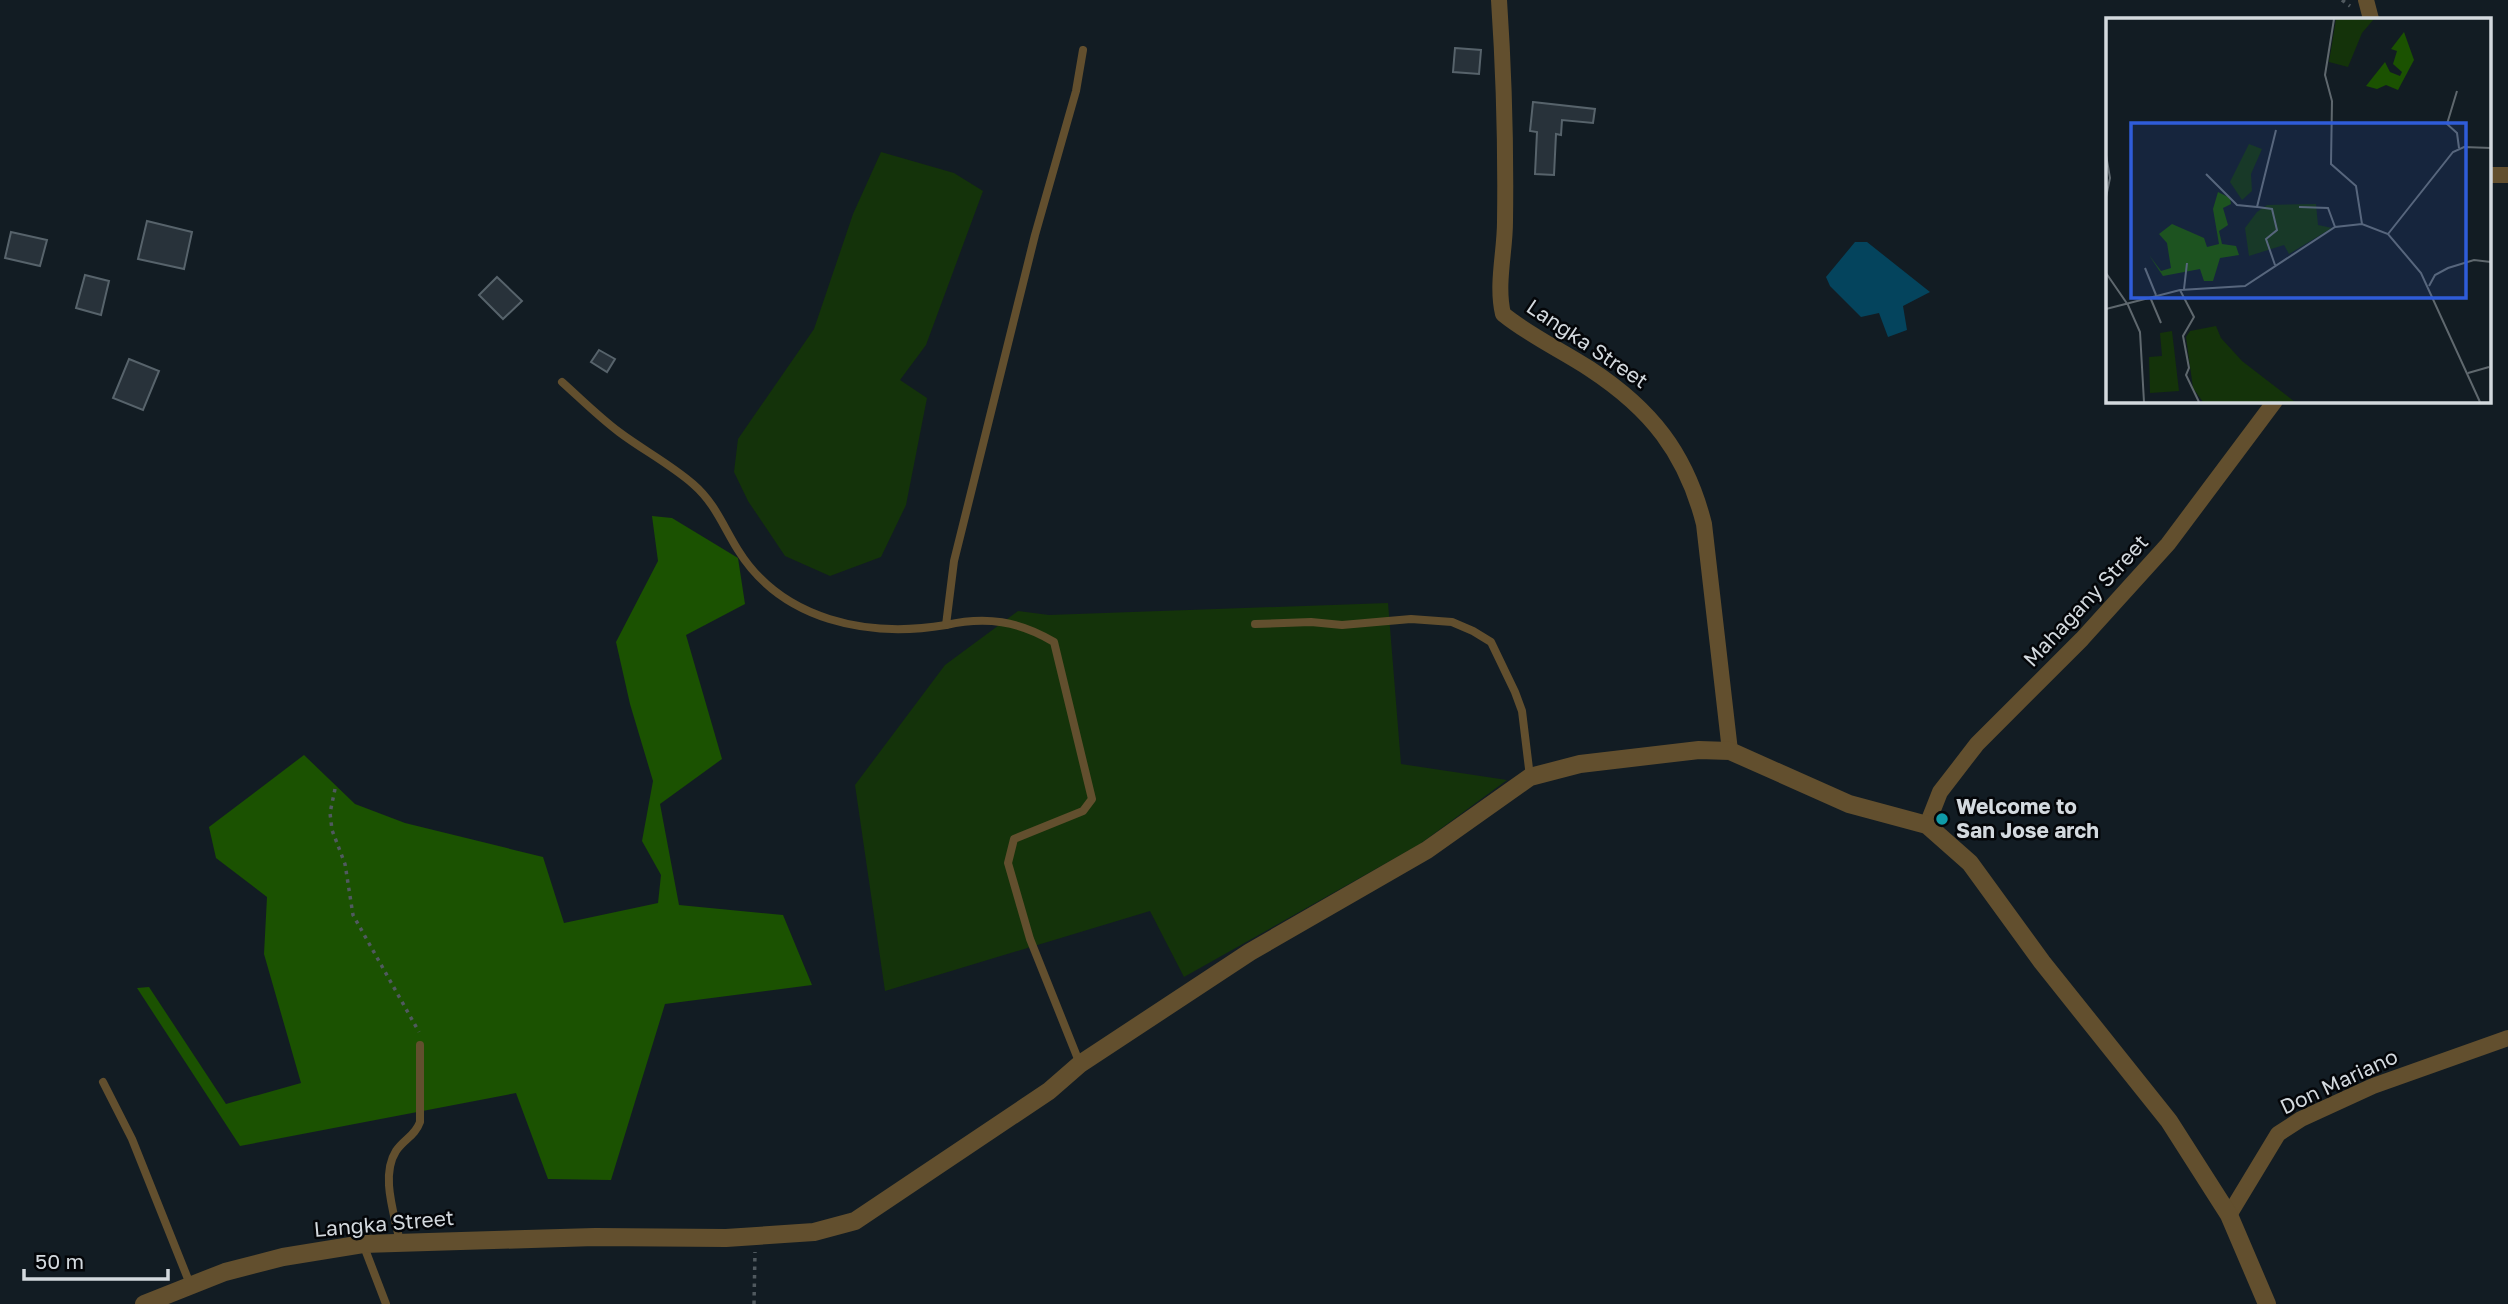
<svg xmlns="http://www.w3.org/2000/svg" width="2508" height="1304" font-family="'Golos Text',sans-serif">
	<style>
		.green { fill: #14330a }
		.forest { fill: #1b5201 }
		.water { fill: #04445d }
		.building { fill: #28323a; stroke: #57636b; stroke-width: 2 }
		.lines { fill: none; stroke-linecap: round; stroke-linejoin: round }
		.path { stroke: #50595f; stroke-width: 3.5; stroke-dasharray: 3.5 5; stroke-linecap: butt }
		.service { stroke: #624f2e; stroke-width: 8 }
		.minor { stroke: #624f2e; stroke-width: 16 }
		.tertiary { stroke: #624f2e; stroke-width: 18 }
		.culture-dot { fill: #0f9aa8; stroke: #040609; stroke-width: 2.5 }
		.labels { text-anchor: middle; stroke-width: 5; stroke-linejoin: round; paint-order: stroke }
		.street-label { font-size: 21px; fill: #d3d9de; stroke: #040609 }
		.poi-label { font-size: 21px; font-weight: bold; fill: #d3d9de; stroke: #040609; text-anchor: start }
		.inset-road { fill: none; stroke: #5f686e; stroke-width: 2 }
		.view { fill: #2f5cd9; fill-opacity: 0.15; stroke: #2f5cd9; stroke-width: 3.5 }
		.inset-edge { fill: none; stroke: #d3d9de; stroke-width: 3.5 }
	</style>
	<rect width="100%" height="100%" fill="#121c23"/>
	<g class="green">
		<path d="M881,152L954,173L983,191L926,345L900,380L927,398L906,505L881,557L830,576L785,556L748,501L734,472L738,439L814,329L853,214Z"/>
		<path d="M1388,603L1401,764L1507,780L1420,844L1184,977L1150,911L885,991L855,785L945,665L1018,611L1049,615Z"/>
	</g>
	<path class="forest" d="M652,516L672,518L738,558L745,604L686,635L722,759L660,804L679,905L783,915L812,985L665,1004L611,1180L548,1179L516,1093L240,1146L137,988L149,987L226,1104L301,1083L264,954L267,897L216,858L209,827L304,755L355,804L405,823L543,857L564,923L658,903L661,875L642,841L653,781L630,704L616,642L658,561Z"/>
	<path class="water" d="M1855,242H1867L1930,292L1903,306L1907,330L1888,337L1879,313L1861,317L1830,286L1826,277Z"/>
	<g class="building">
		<path d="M1455,48L1481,50L1479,74L1453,72Z"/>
		<path d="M1533,102L1595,109L1593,123L1562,120L1561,135L1556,134L1554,175L1535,174L1537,132L1530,131Z"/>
		<path d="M147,221L192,232L184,269L138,259Z"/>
		<path d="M11,232L47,240L40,266L5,258Z"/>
		<path d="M85,275L109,281L101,315L76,308Z"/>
		<path d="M497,277L522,301L503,319L479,295Z"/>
		<path d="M599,350L615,359L607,372L591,362Z"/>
		<path d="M129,359L159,371L143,410L113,398Z"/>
	</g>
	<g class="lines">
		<g class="path">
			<path d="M2342,0L2350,6"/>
			<path d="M335,789L330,813L332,830L345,864L353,915L419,1032"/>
			<path d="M754,1304L755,1252"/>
		</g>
		<g class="service">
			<path d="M562,382C581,399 599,417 619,432C643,450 670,464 693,484C715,503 723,526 738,550C782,621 868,638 946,625"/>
			<path d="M1255,624L1311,622L1342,625L1411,619L1452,622L1473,631L1491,642L1515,692L1522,711L1530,777"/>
			<path d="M1080,1064L1030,939L1008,863L1014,839L1083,811L1092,799L1054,642C1019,621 986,616 946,625L954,561L1035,235L1076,91L1083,50"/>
			<path d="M103,1082L132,1139L190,1284"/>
			<path d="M400,1243C395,1215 380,1176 396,1151C404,1139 415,1136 420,1122V1045"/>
			<path d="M363,1244L386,1304"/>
		</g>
		<g class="minor">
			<path d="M1499,0C1504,74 1506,148 1505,222C1505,252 1496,284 1503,314C1530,336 1561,350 1590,369C1651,409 1686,453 1704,524L1730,751"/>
			<path d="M2366,0L2371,19"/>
			<path d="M2489,175H2508"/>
			<path d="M1927,825L1940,792L1977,744L2082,639L2168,544L2275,401"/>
			<path d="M2229,1215L2278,1134L2301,1119L2373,1086L2508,1038"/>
		</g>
		<path class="tertiary" d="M144,1304L225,1272L283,1257L363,1244L595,1237L726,1238L814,1232L855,1221L1049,1091L1080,1064L1250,952L1427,850L1530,777L1580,764L1699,750L1730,751L1849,804L1927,825L1970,863L2042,962L2169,1121L2229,1215L2267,1304"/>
	</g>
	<circle class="culture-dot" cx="1942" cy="819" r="7"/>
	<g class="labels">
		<g class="street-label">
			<text transform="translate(1587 344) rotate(34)" y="7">Langka Street</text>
			<text transform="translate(2086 601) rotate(-47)" y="7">Mahagany Street</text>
			<text transform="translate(2339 1082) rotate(-25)" y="7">Don Mariano</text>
			<text transform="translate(384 1224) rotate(-5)" y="7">Langka Street</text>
		</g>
		<g class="poi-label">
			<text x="1956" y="814">Welcome to<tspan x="1956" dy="24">San Jose arch</tspan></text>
		</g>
	</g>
	<g transform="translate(2106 18)">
		<rect width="385" height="385" fill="#121c23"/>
		<path d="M230,1H268L256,15L242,49L223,44ZM143,126L156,131L145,156L146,173L136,182L124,164ZM210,186L212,207L226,210L183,236L178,227L143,238L139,210L151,194L161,187ZM110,308L115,320L136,343L189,384H97L87,370L80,319L84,313ZM66,313L73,373L44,375L43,339L56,338L54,315Z" fill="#14330a"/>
		<path d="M298,14L308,42L292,72L280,67L271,71L260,68L279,44L284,54L294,58L296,54L287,46L291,33L285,31ZM112,174L124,180L125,186L117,190L122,207L113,213L116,226L130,228L133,237L114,240L107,263H98L94,251L57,258L43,237L55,253L65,250L61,225L53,216L66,206L98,220L101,229L113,226L107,191Z" fill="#1b5201"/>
		<path class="inset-road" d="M228,1L219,57L226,83L225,146L250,168L256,206M351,73L341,106L351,115L353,130M0,137L4,160L0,179M100,156L131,187L151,189M193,189L222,190L229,209M282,216L347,134L358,129L385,130M169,247L160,221L171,212L166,191L151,189L170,112M39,250L50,277M0,255L22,287L34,314L38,384M323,268L329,257L342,250L368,242L385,244M78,271L81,245M74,272L88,299L77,318L83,350L80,357L93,384M44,279L55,305M0,291L74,272L139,268L229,209L256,206L282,216L315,255L374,384M362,355L383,349"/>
		<path class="view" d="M25,105H360V280H25Z"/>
		<rect width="385" height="385" class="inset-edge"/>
	</g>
	<path d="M24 1269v10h144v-10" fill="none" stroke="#d3d9de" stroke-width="3.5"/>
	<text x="35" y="1269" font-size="21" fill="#d3d9de" stroke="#040609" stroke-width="5" paint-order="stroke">50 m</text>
</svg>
